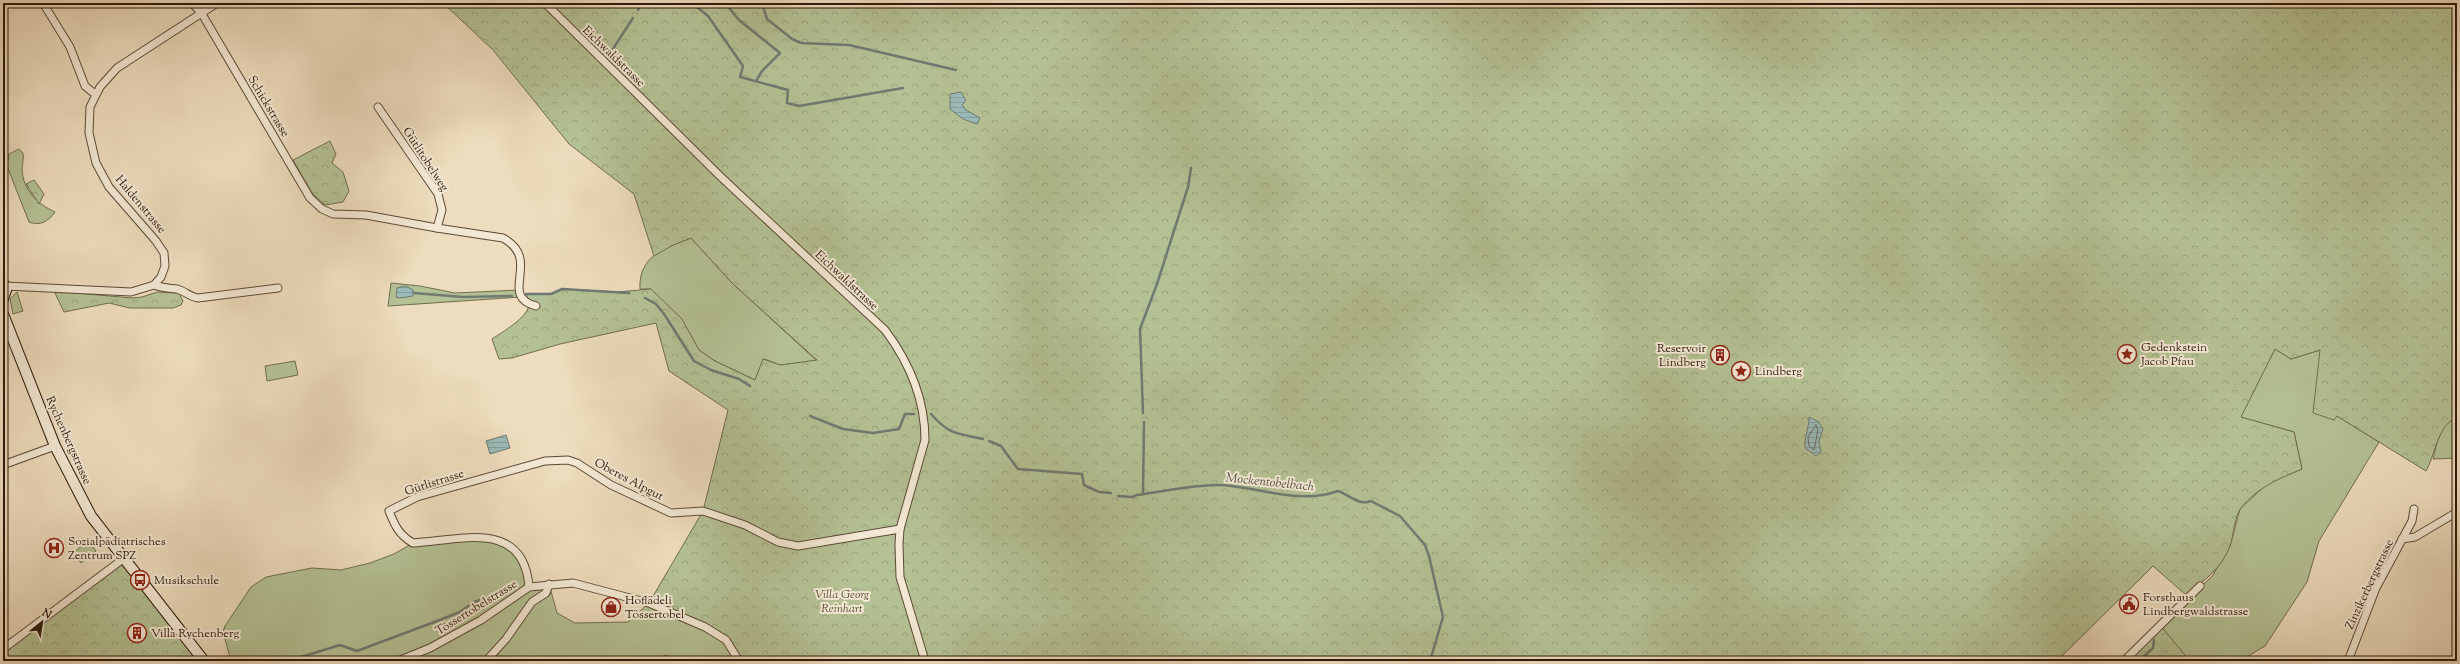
<svg xmlns="http://www.w3.org/2000/svg" width="2460" height="664" font-family="'Sorts Mill Goudy',serif">
	<style>
		.grass { fill: #b4c194; stroke: #706d4e }
		.forest { fill: url(#forest-crowns); stroke: #706d4e }
		.water { fill: url(#water-rules); stroke: #6f7a72 }
		.lines { fill: none; stroke-linecap: round; stroke-linejoin: round }
		.shore { stroke: #646a60; stroke-width: 1 }
		.stream { stroke: #6f7a72; stroke-width: 2.5 }
		.street-casing { stroke: #5c4a36; stroke-width: 9 }
		.secondary-casing { stroke: #2c1909; stroke-width: 12 }
		.street { stroke: #f3e8d4; stroke-width: 7 }
		.secondary { stroke: #f3e8d4; stroke-width: 10 }
		.labels { text-anchor: middle; stroke-width: 4; stroke-linejoin: round; paint-order: stroke }
		.street-label { font-size: 12px; fill: #2c1909; stroke: #f3e8d4 }
		.poi-label { font-size: 12px; fill: #2c1909; stroke: #f3e8d4; text-anchor: start }
		.park-label { font-size: 12px; font-style: italic; fill: #554b33; stroke: #f3e8d4 }
		.water-label { font-size: 13px; font-style: italic; fill: #535146; stroke: #f3e8d4 }
	</style>
	<defs>
		<pattern id="forest-crowns" width="20" height="18" patternUnits="userSpaceOnUse"><rect width="20" height="18" fill="#b4c194"/><path d="M2 6a3 3 0 1 1 6 0M12 15a3 3 0 1 1 6 0" fill="none" stroke="#9ba57e"/></pattern>
		<pattern id="water-rules" width="6" height="5" patternUnits="userSpaceOnUse"><rect width="6" height="5" fill="#9bbab8"/><path d="M0 2.5h6" fill="none" stroke="#869f9d"/></pattern>
	</defs>
	<rect width="100%" height="100%" fill="#eddcbd"/>
	<filter id="stains"><feTurbulence type="fractalNoise" baseFrequency=".005" numOctaves="4"/><feColorMatrix values="0 0 0 0 .2 0 0 0 0 .09 0 0 0 0 .02 0 0 0 .5 -.17"/></filter>
	<radialGradient id="worn" r=".72"><stop offset=".6" stop-color="#630" stop-opacity="0"/><stop offset="1" stop-color="#630" stop-opacity=".3"/></radialGradient>
	<g class="grass">
		<path d="M19,149L23,153C24,159 22,164 22,169C23,190 37,204 55,212C48,222 40,226 29,222L7,166L9,154Z"/>
		<path d="M691,238L732,283L817,361L780,365L764,359L755,380L715,361L699,350L651,289H640C638,256 665,248 691,238Z"/>
		<path d="M391,283L420,286L455,293L519,290L521,297L388,306Z"/>
		<path d="M17,292L23,311L13,314L10,299Z"/>
		<path d="M2275,349L2291,359L2320,350L2337,416L2379,442L2319,541L2307,582L2265,646L2240,661H2127L2213,575L2230,546L2240,509L2268,483L2302,469L2294,432L2240,417Z"/>
		<path d="M295,361L298,375L267,381L265,366Z"/>
		<path d="M2457,418V458L2433,459C2437,445 2439,422 2457,418Z"/>
		<path d="M492,538L523,559L529,587L549,584L557,613L575,623L628,622L649,603L726,640L739,661H675L666,655L651,661H231L223,632L225,626L251,587L266,577L312,568L341,570L370,563L394,554L413,543Z"/>
		<path d="M88,541L96,551L81,563L73,553Z"/>
	</g>
	<g class="forest">
		<path d="M443,3H2457V418C2438,423 2435,456 2426,471L2337,416L2334,420L2313,413L2320,350L2291,359L2275,349L2241,417L2294,432L2302,469C2278,479 2258,487 2241,508C2234,517 2234,535 2230,546C2222,568 2204,581 2186,595L2153,566L2057,661H739L726,640L649,603L703,511L728,410L669,371L656,323L560,344L512,358L499,359L492,339C501,333 529,317 529,304C529,301 527,297 526,294H551L562,289L617,292L651,289L682,319L699,350L715,361L755,380L763,359L780,365L817,360L732,283L691,238L673,245L654,256L634,194L569,144L493,50Z"/>
		<path d="M330,141L336,154L332,163L343,172L349,191L343,202L325,205L312,193L293,160Z"/>
		<path d="M34,180L44,194L39,204L26,184Z"/>
		<path d="M54,291L132,298L142,297L157,292L179,293L183,301L181,305L173,308H130L109,303L64,312Z"/>
		<path d="M123,559L204,661H3V649Z"/>
		<path d="M2160,625L2190,661H2124Z"/>
	</g>
	<g class="water">
		<path d="M961,92L966,101L962,105L966,110L980,118L977,124L963,119L950,109V94Z"/>
		<path d="M406,286L413,290V296L400,298L396,297L397,288Z"/>
		<path d="M1809,417L1819,422L1823,429L1819,441L1821,452L1816,456L1805,448C1804,437 1809,429 1809,417Z"/>
		<path d="M506,435L510,448L490,454L486,441Z"/>
	</g>
	<g class="lines">
		<path class="shore" d="M1816,425L1818,430L1814,450L1809,446L1808,438Z"/>
		<g class="stream">
			<path d="M692,3L708,16L743,66L740,77L788,90L787,103L799,106L903,88"/>
			<path d="M725,3L739,20L780,53L762,71L756,81"/>
			<path d="M762,3L767,19L792,39L801,43L849,45L956,70"/>
			<path d="M638,10L642,3"/>
			<path d="M609,55L633,18"/>
			<path d="M414,293L463,297L512,296"/>
			<path d="M526,294H551L562,289L629,293"/>
			<path d="M645,298L656,304L664,314L694,361L711,370L739,379L750,386"/>
			<path d="M1143,413L1140,329L1157,284L1188,187L1191,168"/>
			<path d="M931,414C950,435 955,433 983,439"/>
			<path d="M810,416L843,429L873,433L899,429L905,414H914"/>
			<path d="M989,441L1001,446L1018,469L1082,474L1084,485L1099,492L1111,493"/>
			<path d="M1143,494L1144,422"/>
			<path d="M1118,496L1132,497L1137,495C1161,492 1196,484 1220,485C1259,487 1300,505 1338,491C1350,495 1358,506 1371,501L1400,516L1425,545L1429,556L1443,617L1430,661"/>
			<path d="M288,661L340,645L357,651L437,621L460,612L474,602L493,596"/>
			<path d="M2139,661L2153,648L2154,640"/>
		</g>
		<g class="street-casing">
			<g id="street">
				<path d="M43,3L70,47L85,86L95,94"/>
				<path d="M192,3L202,14L310,198L322,209L333,214L366,215L437,228L442,210L438,194L378,107"/>
				<path d="M545,3L722,178L885,330C909,362 925,399 925,440L900,529L899,544L900,577L925,661"/>
				<path d="M437,228L503,238C543,260 497,296 536,306"/>
				<path d="M154,285C162,288 169,288 177,289C185,291 190,297 198,298L278,288"/>
				<path d="M5,286L131,292L154,285L161,277L165,266L164,253L156,241L109,187L96,163L89,133L90,107L100,87L117,68L217,3"/>
				<path d="M3,465L55,446"/>
				<path d="M2402,539L2415,537L2457,512"/>
				<path d="M529,587C524,519 461,540 413,543C399,535 395,526 389,511L417,497L545,461L568,460L577,463L611,485L671,513L703,511L745,525L778,542L798,546L900,529"/>
				<path d="M3,649L123,559"/>
				<path d="M398,661L430,648L481,620L529,587L573,583L649,603L705,627L726,640L739,661"/>
				<path d="M486,661L506,639L532,602L546,593L549,584"/>
				<path d="M2124,661L2200,586"/>
				<path d="M2348,661L2376,588L2412,521L2414,509"/>
			</g>
		</g>
		<g class="secondary-casing">
			<g id="secondary">
				<path d="M3,283L6,290L3,299"/>
				<path d="M3,314L55,446L91,516L204,661"/>
			</g>
		</g>
		<use href="#street" class="street"/>
		<use href="#secondary" class="secondary"/>
	</g>
	<defs>
		<g id="sight-ring" transform="scale(1)"><circle r="9.5" fill="#f3e8d4" stroke="#8f2418" stroke-width="1.5"/><path d="M0-6L1.8-2.2L6-1.7L2.9 1.2L3.7 5.4L0 3.3L-3.7 5.4L-2.9 1.2L-6-1.7L-1.8-2.2Z" fill="#8f2418"/></g>
		<g id="building-ring" transform="scale(1)"><circle r="9.5" fill="#f3e8d4" stroke="#8f2418" stroke-width="1.5"/><path d="M-4-6H4V6H1V3H-1V6H-4ZM-2.5-4.3h1.7v1.8h-1.7ZM.8-4.3h1.7v1.8H.8ZM-2.5-1h1.7V.8h-1.7ZM.8-1h1.7V.8H.8Z" fill="#8f2418"/></g>
		<g id="hospital-ring" transform="scale(1)"><circle r="9.5" fill="#f3e8d4" stroke="#8f2418" stroke-width="1.5"/><path d="M-5-5h3v3.5h4V-5h3V5h-3V1.5h-4V5h-3Z" fill="#8f2418"/></g>
		<g id="bus-ring" transform="scale(1)"><circle r="9.5" fill="#f3e8d4" stroke="#8f2418" stroke-width="1.5"/><path d="M-5-6H5V4H4V6H2V4H-2V6H-4V4H-5ZM-3.5-4V0h7V-4ZM-3.5 1.2v1.5H-2V1.2ZM2 1.2v1.5H3.5V1.2Z" fill="#8f2418"/></g>
		<g id="civic-ring" transform="scale(1)"><circle r="9.5" fill="#f3e8d4" stroke="#8f2418" stroke-width="1.5"/><path d="M-.6-6.5H3V-4.5H.6V-3L4-1V1h2V6H-6V1h2V-1L-.6-3ZM-1.2 2.5V6h2.4V2.5Z" fill="#8f2418"/></g>
		<g id="shop-ring" transform="scale(1)"><circle r="9.5" fill="#f3e8d4" stroke="#8f2418" stroke-width="1.5"/><path d="M-5-2.5h2.3a2.7 3.5 0 0 1 5.4 0H5L5.5 6h-11ZM-1.5-2.5h3a1.5 2.3 0 0 0-3 0Z" fill="#8f2418"/></g>
	</defs>
	<g fill-rule="evenodd">
		<use href="#sight-ring" x="2127" y="354"/>
		<use href="#building-ring" x="1720" y="355"/>
		<use href="#sight-ring" x="1741" y="371"/>
		<use href="#hospital-ring" x="54" y="548"/>
		<use href="#bus-ring" x="140" y="580"/>
		<use href="#civic-ring" x="2129" y="604"/>
		<use href="#shop-ring" x="611" y="607"/>
		<use href="#building-ring" x="137" y="633"/>
	</g>
	<g class="labels">
		<g class="street-label">
			<text transform="translate(614 56) rotate(44)" y="4">Eichwaldstrasse</text>
			<text transform="translate(269 106) rotate(59)" y="4">Schickstrasse</text>
			<text transform="translate(426 159) rotate(57)" y="4">Gütlitobelweg</text>
			<text transform="translate(141 204) rotate(50)" y="4">Haldenstrasse</text>
			<text transform="translate(847 280) rotate(43)" y="4">Eichwaldstrasse</text>
			<text transform="translate(69 440) rotate(66)" y="4">Rychenbergstrasse</text>
			<text transform="translate(629 479) rotate(28)" y="4">Oberes Alpgut</text>
			<text transform="translate(434 482) rotate(-18)" y="4">Gütlistrasse</text>
			<text transform="translate(2369 584) rotate(-65)" y="4">Zinzikerbergstrasse</text>
			<text transform="translate(476 607) rotate(-32)" y="4">Tössertobelstrasse</text>
		</g>
		<g class="poi-label">
			<text x="2141" y="351">Gedenkstein<tspan x="2141" dy="14">Jacob Pfau</tspan></text>
			<text x="1706" y="352" text-anchor="end">Reservoir<tspan x="1706" dy="14">Lindberg</tspan></text>
			<text x="1755" y="375">Lindberg</text>
			<text x="68" y="545">Sozialpädiatrisches<tspan x="68" dy="14">Zentrum SPZ</tspan></text>
			<text x="154" y="584">Musikschule</text>
			<text x="2143" y="601">Forsthaus<tspan x="2143" dy="14">Lindbergwaldstrasse</tspan></text>
			<text x="625" y="604">Hoflädeli<tspan x="625" dy="14">Tössertobel</tspan></text>
			<text x="151" y="637">Villa Rychenberg</text>
		</g>
		<g class="park-label">
			<text x="842" y="598">Villa Georg<tspan x="842" dy="14">Reinhart</tspan></text>
		</g>
		<g class="water-label">
			<text transform="translate(1270 481) rotate(6)" y="5">Mockentobelbach</text>
		</g>
	</g>
	<rect width="2460" height="664" fill="none" stroke="#eddcbd" stroke-width="16"/>
	<rect x="4" y="4" width="2452" height="656" fill="none" stroke="#2c1909" stroke-width="2"/>
	<rect x="8" y="8" width="2444" height="648" fill="none" stroke="#2c1909"/>
	<g transform="translate(42 622) rotate(30)" stroke="#f3e8d4" stroke-width="3" paint-order="stroke">
	<path d="M0-3L7 15L0 10L-7 15Z" fill="#2c1909"/>
	<text y="-6" font-size="11" font-weight="bold" text-anchor="middle" fill="#2c1909">N</text>
	</g>
	<rect width="100%" height="100%" filter="url(#stains)"/>
	<rect width="100%" height="100%" fill="url(#worn)"/>
</svg>
